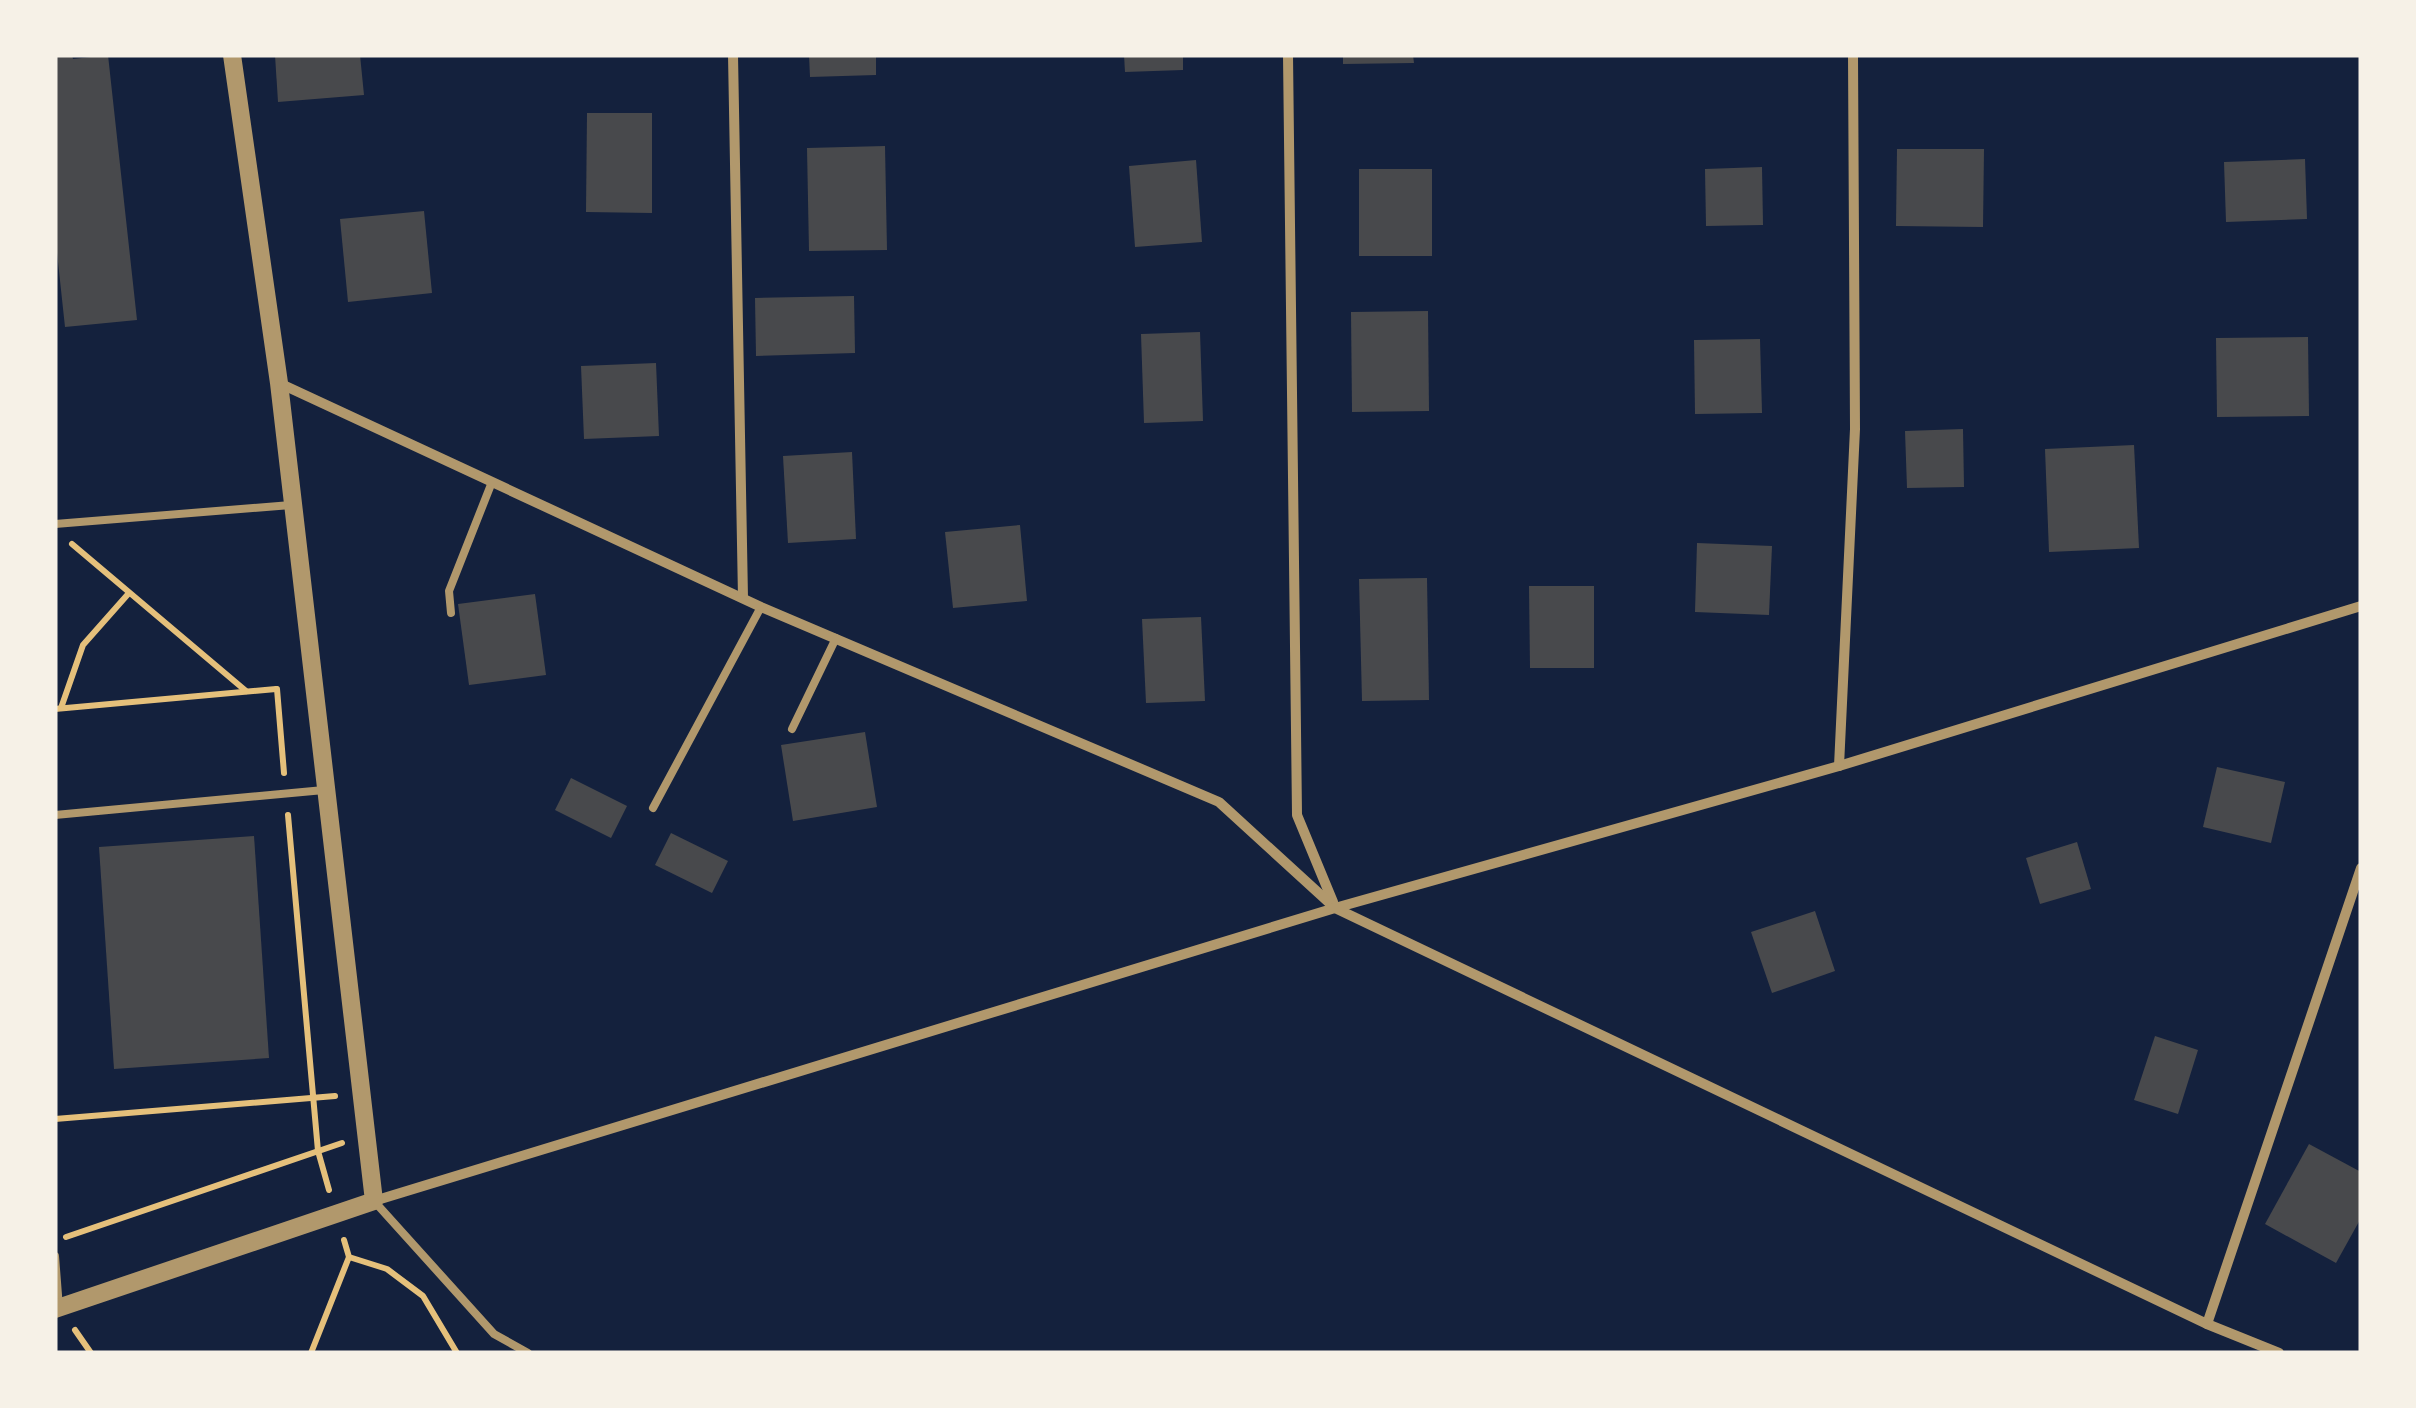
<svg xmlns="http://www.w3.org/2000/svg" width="2416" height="1408" font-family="'DejaVu Sans',sans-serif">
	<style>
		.building { fill: #48494c }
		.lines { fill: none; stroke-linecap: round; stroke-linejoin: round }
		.path { stroke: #e5c07b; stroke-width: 6 }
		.service { stroke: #b1986c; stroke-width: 8 }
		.minor { stroke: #b1986c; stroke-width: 10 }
		.tertiary { stroke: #b1986c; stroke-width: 18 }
	</style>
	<rect width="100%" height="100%" fill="#14213d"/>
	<g class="building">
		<path d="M55,55H72L73,59L108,55L137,320L65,327L55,234Z"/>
		<path d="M275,55H360L364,95L278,102Z"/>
		<path d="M809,55H876V75L810,77Z"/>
		<path d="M1124,55H1183V70L1125,72Z"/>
		<path d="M1343,55H1413L1414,63L1343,64Z"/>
		<path d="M587,113H652V213L586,212Z"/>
		<path d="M885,146L887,250L809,251L807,148Z"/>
		<path d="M1897,149H1984L1983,227L1896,226Z"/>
		<path d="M2305,159L2307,219L2226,222L2224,162Z"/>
		<path d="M1196,160L1202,242L1135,247L1129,166Z"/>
		<path d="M1762,167L1763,225L1706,226L1705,169Z"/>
		<rect x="1359" y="169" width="73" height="87"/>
		<path d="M424,211L432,293L348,302L340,219Z"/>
		<path d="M854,296L855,353L756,356L755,298Z"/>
		<path d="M1428,311L1429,411L1352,412L1351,312Z"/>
		<path d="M1200,332L1203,421L1144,423L1141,334Z"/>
		<path d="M2308,337L2309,416L2217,417L2216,338Z"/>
		<path d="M1760,339L1762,413L1695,414L1694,340Z"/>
		<path d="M656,363L659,436L584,439L581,366Z"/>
		<path d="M1963,429L1964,487L1907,488L1905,431Z"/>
		<path d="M2134,445L2139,548L2049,552L2045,449Z"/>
		<path d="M852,452L856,539L788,543L783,456Z"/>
		<path d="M1020,525L1027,601L953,608L945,532Z"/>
		<path d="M1697,543L1772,546L1769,615L1695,612Z"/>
		<path d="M1427,578L1429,700L1362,701L1359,579Z"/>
		<path d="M1529,586H1594V668H1530Z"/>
		<path d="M535,594L546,675L469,685L458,604Z"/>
		<path d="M1201,617L1205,701L1146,703L1142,619Z"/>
		<path d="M865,732L877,807L793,821L781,745Z"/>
		<path d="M2217,767L2285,782L2271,843L2203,827Z"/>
		<path d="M571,778L627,806L611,838L555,810Z"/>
		<path d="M671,833L728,861L712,893L655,865Z"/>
		<path d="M254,836L269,1058L114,1069L99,847Z"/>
		<path d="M2077,842L2091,889L2040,904L2026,858Z"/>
		<path d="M1815,911L1835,971L1772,993L1751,932Z"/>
		<path d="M2155,1036L2198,1050L2178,1114L2134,1100Z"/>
		<path d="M2309,1144L2361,1172V1218L2336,1263L2265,1224Z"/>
	</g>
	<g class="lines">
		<g class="path">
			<path d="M72,544L246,691"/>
			<path d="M277,689L284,773"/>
			<path d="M61,708L83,645L129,593"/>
			<path d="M55,709L276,689"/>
			<path d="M288,815L318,1151L329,1190"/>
			<path d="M55,1119L335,1096"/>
			<path d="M66,1237L342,1143"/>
			<path d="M344,1240L349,1257L387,1269L423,1296L457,1353"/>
			<path d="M75,1330L91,1353"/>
			<path d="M311,1353L349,1257"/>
		</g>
		<g class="service">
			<path d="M55,524L291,505"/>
			<path d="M451,613L449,591L492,482"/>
			<path d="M792,729L836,638"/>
			<path d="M653,808L761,607"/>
			<path d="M55,815L324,790"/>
			<path d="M374,1201L494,1334L528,1353"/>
			<path d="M55,1256L59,1308"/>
		</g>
		<g class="minor">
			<path d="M733,55L743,598"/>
			<path d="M1288,55L1297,815L1333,902"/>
			<path d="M279,383L761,607L1219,802L1335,908L2207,1324L2279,1353"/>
			<path d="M1839,766L1855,429L1853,55"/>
			<path d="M374,1201L1335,908L1839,766L2361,606"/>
			<path d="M2207,1324L2361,868"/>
		</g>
		<path class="tertiary" d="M55,1309L374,1201L279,383L232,55"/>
	</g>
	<rect width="2416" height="1408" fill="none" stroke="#f6f1e7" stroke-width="115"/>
</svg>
